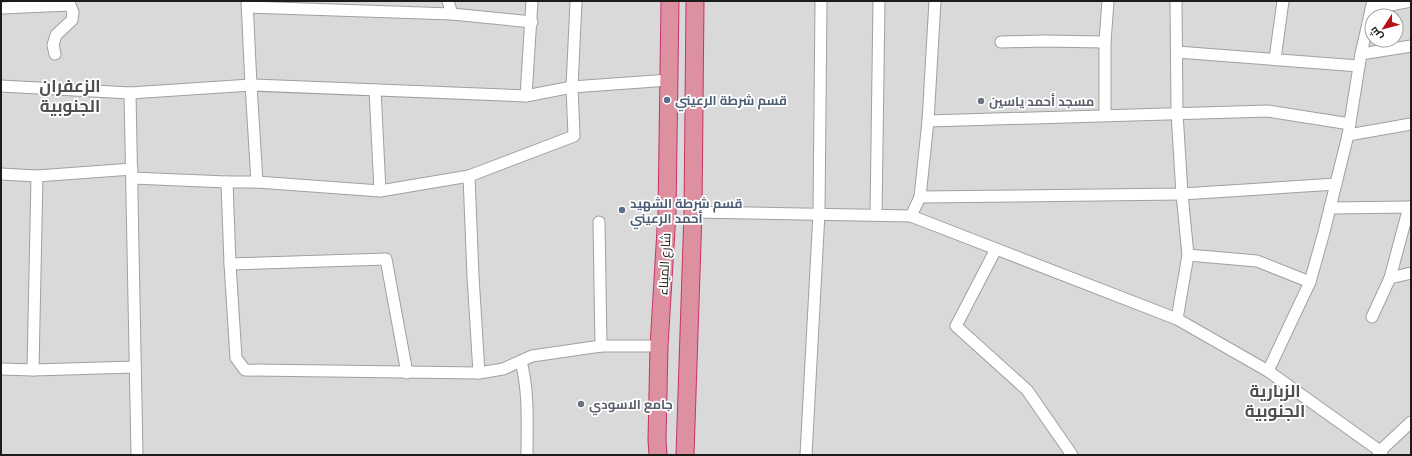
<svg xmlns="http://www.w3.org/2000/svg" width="1412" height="456" font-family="'IBM Plex Sans',Cairo,sans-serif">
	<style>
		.residential { fill: #dad9d9; fill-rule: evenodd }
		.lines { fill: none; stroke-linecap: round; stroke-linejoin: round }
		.minor-casing { stroke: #a0a0a0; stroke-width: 13 }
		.highway-casing { stroke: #c63368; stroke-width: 19 }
		.minor { stroke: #fff; stroke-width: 11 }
		.highway { stroke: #dd909f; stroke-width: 17 }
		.service-dot { fill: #5c6f8a; stroke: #fff; stroke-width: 1.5 }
		.worship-dot { fill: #6b7280; stroke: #fff; stroke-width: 1.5 }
		.labels { text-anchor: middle; stroke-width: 3.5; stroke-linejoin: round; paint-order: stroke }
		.service-label { font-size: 13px; font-weight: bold; fill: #4e5e75; stroke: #fff; text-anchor: start }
		.worship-label { font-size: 13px; font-weight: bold; fill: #5b616d; stroke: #fff; text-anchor: start }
		.street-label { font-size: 13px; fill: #1c1c1c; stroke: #fff }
		.district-label { font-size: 17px; font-weight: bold; fill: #4f4f4f; stroke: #fff }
	</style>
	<rect width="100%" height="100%" fill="#ece9e2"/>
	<path class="residential" d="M1,1H1411V455H1ZM1372,16H1396V40H1372Z"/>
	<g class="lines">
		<g class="minor-casing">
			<g id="minor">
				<path d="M247,1L251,85L257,182"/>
				<path d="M448,1L452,14"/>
				<path d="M1176,1L1177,113L1182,194L1188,255L1177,319"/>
				<path d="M248,7L452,14L532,22"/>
				<path d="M1,8L70,5"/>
				<path d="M1371,9L1411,1"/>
				<path d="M1001,42L1043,41L1105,42"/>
				<path d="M1177,52L1359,66"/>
				<path d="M55,54L53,45L56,35L72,20L73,12L68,1"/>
				<path d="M1361,54L1411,46"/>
				<path d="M1275,59L1283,1"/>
				<path d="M1,86L130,93L251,85L526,96L572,87L669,80"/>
				<path d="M375,90L380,191"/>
				<path d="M130,93L137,455"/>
				<path d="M526,96L532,1"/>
				<path d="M1105,115V42L1108,1"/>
				<path d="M928,121L1268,111L1350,124"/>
				<path d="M1348,135L1411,124"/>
				<path d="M1,174L37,176L132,169"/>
				<path d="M469,176L473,276L479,373"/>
				<path d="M132,178L227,182H257L380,191L469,176L574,136L572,87L576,2"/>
				<path d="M227,182L230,264L236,358L245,370L479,373L503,369L532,356L601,346"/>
				<path d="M920,197L1182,194L1336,184"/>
				<path d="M1330,208L1411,207"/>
				<path d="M693,212L911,216L1177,319L1268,371L1380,451L1382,455"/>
				<path d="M876,215L879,1"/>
				<path d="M911,216L920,197L928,121L935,1"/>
				<path d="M599,222L601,346H659"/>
				<path d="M996,249L956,326L1027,390L1072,455"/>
				<path d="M1188,255L1257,261L1310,282"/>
				<path d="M230,264L386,259L407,373"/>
				<path d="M1390,278L1411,273"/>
				<path d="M1372,317L1390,278L1409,207"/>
				<path d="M521,361C529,393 527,422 527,455"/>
				<path d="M1,369L33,370L37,176"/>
				<path d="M33,370L135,367"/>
				<path d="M1268,371L1310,282L1324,232L1348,135L1361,54L1373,1"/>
				<path d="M806,455L819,213L821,1"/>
				<path d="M1378,455L1380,451L1411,422"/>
			</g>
		</g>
		<g class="highway-casing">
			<g id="highway">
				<path d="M658,455L657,440L659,346L667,213L670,1"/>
				<path d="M685,455L693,212L695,1"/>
			</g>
		</g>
		<use href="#minor" class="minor"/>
		<use href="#highway" class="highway"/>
	</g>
	<g class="service-dot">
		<circle cx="667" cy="100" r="4"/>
		<circle cx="622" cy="210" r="4"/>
	</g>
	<g class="worship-dot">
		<circle cx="981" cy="101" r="4"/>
		<circle cx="581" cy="404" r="4"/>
	</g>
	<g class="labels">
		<g class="service-label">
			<text x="675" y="105">قسم شرطة الرعيني</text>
			<text x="630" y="208">قسم شرطة الشهيد<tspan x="630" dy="15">أحمد الرعيني</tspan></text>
		</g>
		<g class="worship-label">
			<text x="989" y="106">مسجد أحمد ياسين</text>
			<text x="589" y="409">جامع الاسودي</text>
		</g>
		<g class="street-label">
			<text transform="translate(664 264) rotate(-87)" y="5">شارع الميناء</text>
		</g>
		<g class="district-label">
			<text x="70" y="92">الزعفران<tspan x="70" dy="20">الجنوبية</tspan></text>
			<text x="1275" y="397">الزبارية<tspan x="1275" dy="20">الجنوبية</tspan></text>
		</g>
	</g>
	<rect width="1412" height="456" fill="none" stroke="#1c1c1c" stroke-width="4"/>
	<g transform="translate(1384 28) rotate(234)"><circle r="19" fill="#ffffff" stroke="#a4a4a4"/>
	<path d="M0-3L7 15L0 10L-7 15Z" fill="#b51215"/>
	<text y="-6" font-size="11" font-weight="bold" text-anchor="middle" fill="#1c1c1c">ش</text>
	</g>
</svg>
